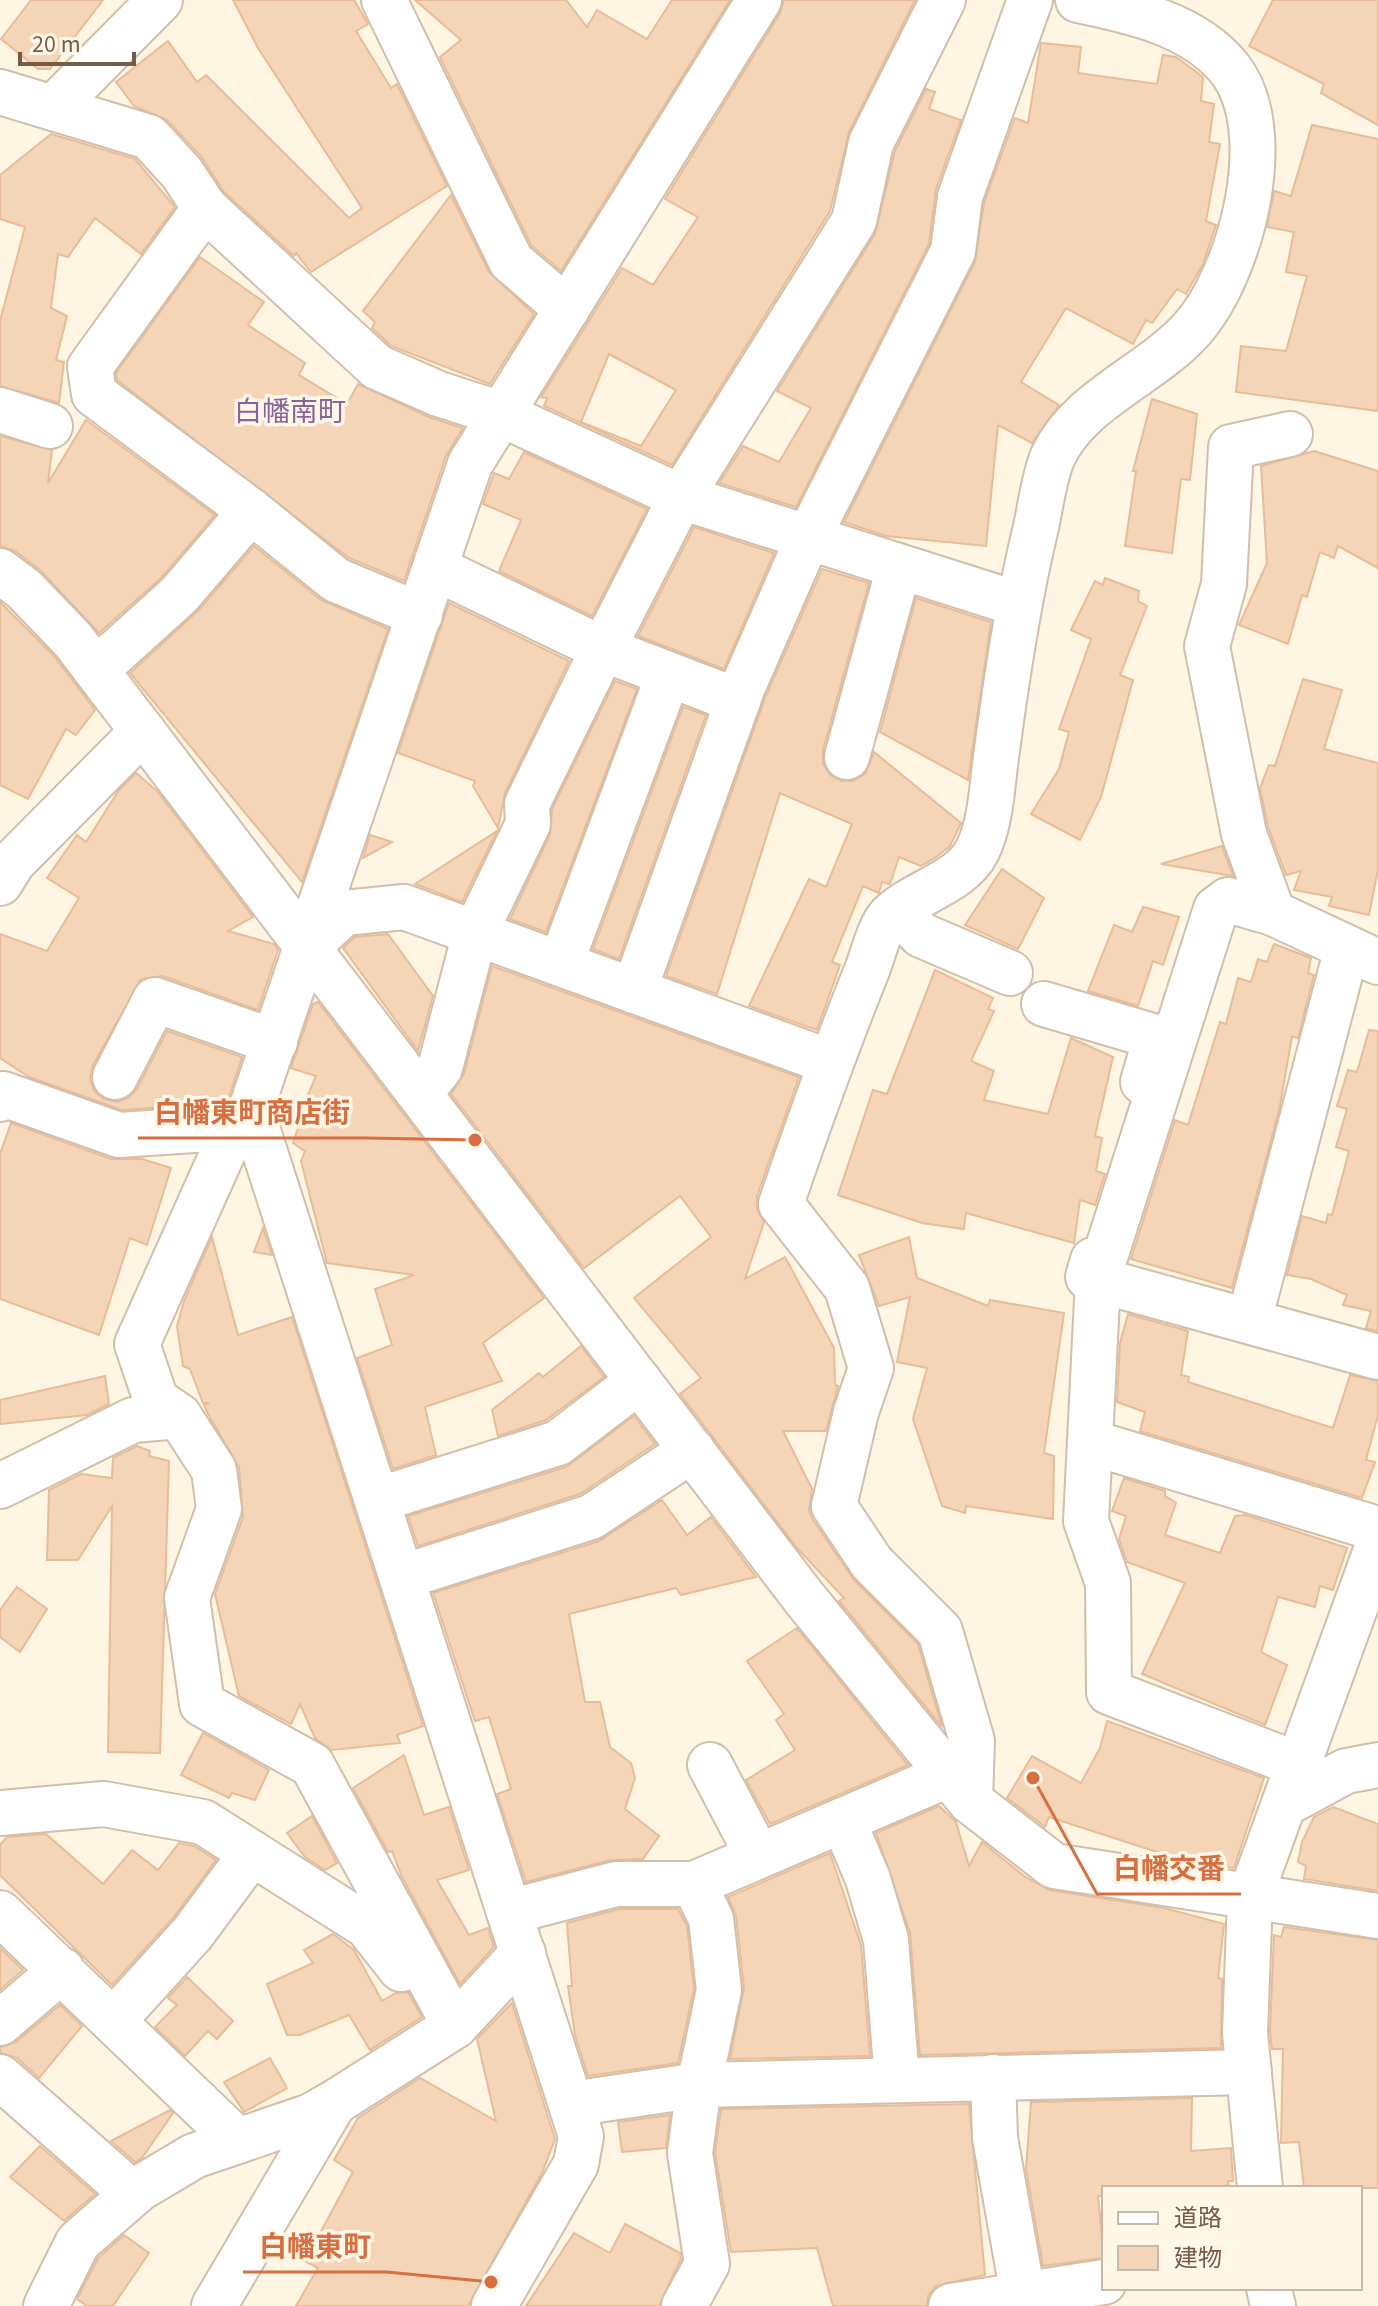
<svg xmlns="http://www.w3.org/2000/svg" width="1378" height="2306" font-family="'Source Sans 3','Noto Sans JP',sans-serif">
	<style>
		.building { fill: #f5d5b8; stroke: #e8bc97; stroke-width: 2; fill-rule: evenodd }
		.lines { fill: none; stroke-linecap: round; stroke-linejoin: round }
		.minor-casing { stroke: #d1bfab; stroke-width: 48 }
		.minor { stroke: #fff; stroke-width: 44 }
		.labels { text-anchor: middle; stroke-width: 7; stroke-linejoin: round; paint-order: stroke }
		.neighbourhood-label { font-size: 28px; fill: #8c629b; stroke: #fff8e9 }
		.leader { fill: none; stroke: #d76f41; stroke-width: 3 }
		.callout-dot { fill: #d76f41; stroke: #fff8e9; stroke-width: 3 }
		.callout-label { font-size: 28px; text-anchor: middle; font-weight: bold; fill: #d76f41; stroke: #fff8e9; stroke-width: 7; stroke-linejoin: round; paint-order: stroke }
	</style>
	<rect width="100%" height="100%" fill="#fef5e2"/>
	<g class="building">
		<path d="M31,0H103L50,69H38L1,39Z"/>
		<path d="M233,0H354L368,24L356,31L391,88L397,84L447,186L311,272L296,253L294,256L224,192L201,156L167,120L134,106L116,82L168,41L197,82L206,75L349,218L362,208L258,48Z"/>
		<path d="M415,0H566L587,27L597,10L647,39L672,0H730L561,271L531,245L440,57L461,40Z"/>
		<path d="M784,0H915L849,132L830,211L672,465L544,406L547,398L541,397L622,268L653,285L698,217L665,199L780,13ZM609,354L676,390L641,446L581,422Z"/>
		<path d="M1273,0H1378V125L1321,93L1324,84L1249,46Z"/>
		<path d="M1041,43L1081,47L1078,73L1157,84L1163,55L1176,57L1203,77L1201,101L1214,104L1209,142L1220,144L1206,221L1216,225L1203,264L1186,294L1177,289L1152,323L1146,320L1133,344L1066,308L1021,382L1059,405L1032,443L998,425L986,546L886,536L844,522L975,262L984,203L1013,123L1015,118L1028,123Z"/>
		<path d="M926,89L935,92L929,109L961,120L936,189L929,244L796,507L719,483L743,446L779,462L811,408L777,391L875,234L895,151Z"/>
		<path d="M1312,125L1378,139V411L1236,392L1241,346L1286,351L1307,276L1286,272L1294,232L1267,227L1274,191L1291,196Z"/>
		<path d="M51,134L135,159L175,207L141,254L95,218L68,257L58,254L51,308L67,316L56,360L64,362L59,403L0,386V321L25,227L0,219V175Z"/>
		<path d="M451,195L489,272L534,314L490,384L391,346L372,328L375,322L363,311Z"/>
		<path d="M200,257L264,302L248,325L305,363L299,375L347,404L358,384L429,417L463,428L446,456L404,581L349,558L117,380L116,373Z"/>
		<path d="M1152,399L1197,414L1190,480L1181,479L1172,553L1125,546L1136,471H1133Z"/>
		<path d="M86,420L215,515L161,578L99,633L39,569L15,551L0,546V436L52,450L48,483Z"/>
		<path d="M1314,451L1378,471V568L1338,546L1334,558L1320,552L1307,597L1302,595L1288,644L1239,625L1267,563L1261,466Z"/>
		<path d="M524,452L647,509L592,616L499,571L521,520L483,504L494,473L509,479Z"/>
		<path d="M694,527L774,553L724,669L638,636Z"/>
		<path d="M254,546L321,600L388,629L302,882L130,673L198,611Z"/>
		<path d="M822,569L869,583L823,750V764L830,775L841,781H853L865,774L874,752L961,823L950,846L935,858L921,866L899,857L890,884L882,882L879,893L863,886L832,962L840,965L817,1030L749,1006L809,879L826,887L852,824L780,793L717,994L666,976L765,698Z"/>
		<path d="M1105,578L1139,591L1138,601L1147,606L1120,675L1133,680L1101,797L1080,840L1031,814L1059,769L1069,732L1059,729L1091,639L1071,630L1095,581L1103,585Z"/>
		<path d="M916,598L991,622L968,780L880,732Z"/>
		<path d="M0,602L54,656L95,710L76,735L66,729L28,799L0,785Z"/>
		<path d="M449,603L569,661L505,793L498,828L473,786L475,781L398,753Z"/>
		<path d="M1303,679L1342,690L1324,749L1378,763V869L1369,915L1329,906L1332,897L1294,890L1301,871L1286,875L1268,827L1260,788L1269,765L1275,766Z"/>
		<path d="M615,681L637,689L546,932L510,919L550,835L552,809Z"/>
		<path d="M683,707L706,715L619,959L593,949Z"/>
		<path d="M136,773L157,791L253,917L228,931L274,944L278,950L258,1010L163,976L141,979L93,1065L90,1079L94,1091L104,1099L117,1102L128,1098L137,1089L167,1031L242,1057L227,1103L122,1110L29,1077L0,1058V934L47,951L79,898L47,878L77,835L86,842L119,790Z"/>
		<path d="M497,831L462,902L415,884Z"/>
		<path d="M370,835L392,842L363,858Z"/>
		<path d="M1222,846L1233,876L1161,864Z"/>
		<path d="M1002,869L1044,898L1018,949L965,925Z"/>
		<path d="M1143,907L1179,917L1163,965L1153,961L1138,1006L1088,991L1114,925L1132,932Z"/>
		<path d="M388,934L433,996L418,1051L343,948L355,937Z"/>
		<path d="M1274,944L1311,958L1308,973L1314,975L1298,1038L1292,1036L1280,1106L1232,1288L1131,1259L1175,1120L1188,1125L1220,1022L1226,1024L1238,978L1251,982L1258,959L1267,962Z"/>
		<path d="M492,966L799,1077L757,1196V1209L764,1222L745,1279L785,1257L834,1348L835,1385L838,1386L826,1431H783L812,1489L809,1510L813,1520L854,1580L918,1644L942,1727L839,1601L844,1598L797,1548L680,1394L701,1378L634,1298L711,1237L680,1196L584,1268L451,1094L464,1074Z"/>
		<path d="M935,970L993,998L988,1009L994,1011L971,1061L994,1071L984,1100L1048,1114L1071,1038L1113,1057L1095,1136L1102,1138L1096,1171L1105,1174L1095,1205L1080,1200L1074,1243L966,1213L964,1229L922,1223L838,1195L873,1090L887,1094Z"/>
		<path d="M318,1002L544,1298L483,1343L502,1381L425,1407L436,1455L393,1469L357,1358L392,1345L375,1289L414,1275L327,1263L301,1161L305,1151L293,1143L303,1113L300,1114L316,1076L291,1068L313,1004Z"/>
		<path d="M1369,1030L1378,1031V1331L1366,1328L1371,1311L1343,1305L1347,1295L1311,1279L1287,1275L1302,1216L1326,1223L1328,1214L1332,1215L1349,1151L1336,1147L1347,1109L1337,1106L1348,1070L1357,1072Z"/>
		<path d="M11,1123L111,1159H142L171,1168L147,1245L130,1238L99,1335L0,1299V1154Z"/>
		<path d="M263,1228L272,1255L254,1252Z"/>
		<path d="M212,1237L238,1335L292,1317L423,1726L397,1735L400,1743L331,1750L315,1738L300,1704L291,1724L239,1696L215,1594L243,1517L239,1467L208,1414L204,1405L209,1403H203L190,1369L183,1366L177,1326L184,1301Z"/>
		<path d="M909,1237L917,1278L988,1306L990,1300L1064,1313L1044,1453L1054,1456L1053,1519L966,1506L965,1513L942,1506L913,1419L927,1368L897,1362L910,1297L879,1306L859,1255Z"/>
		<path d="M1128,1314L1188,1331L1181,1375L1189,1377L1188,1382L1333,1428L1350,1375L1378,1381V1415L1366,1460L1375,1462L1362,1498L1140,1431L1145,1412L1117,1402L1120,1343Z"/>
		<path d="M581,1346L604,1377L546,1420L498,1436L492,1410L539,1373L543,1377Z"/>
		<path d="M105,1376L109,1404L87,1415L0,1424V1400Z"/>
		<path d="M634,1416L655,1444L580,1494L418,1546L408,1516L566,1467Z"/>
		<path d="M137,1446L150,1451L149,1456L169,1461L160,1753L108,1752L112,1506L78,1560H47L49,1490L81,1474L112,1478L113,1458Z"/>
		<path d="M1124,1478L1165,1491V1496L1176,1503L1165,1535L1220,1553L1235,1516L1246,1515L1347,1548L1333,1590L1320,1586L1315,1607L1278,1597L1261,1652L1287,1665L1265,1725L1142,1674L1185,1583L1127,1562L1119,1539L1126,1516L1112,1511Z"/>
		<path d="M662,1500L687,1535L711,1517L756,1577L681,1595L676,1588L569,1614L585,1702H600L610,1747L631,1763L635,1778L625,1809L659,1836L643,1859L610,1860L526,1882L497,1794L511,1789L489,1717L475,1721L433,1593L599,1541Z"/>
		<path d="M17,1587L47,1609L20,1652L0,1637V1610Z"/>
		<path d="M797,1628L908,1765L770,1824L746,1780L795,1750L776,1720L784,1714L747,1661Z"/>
		<path d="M1107,1721L1264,1778L1234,1868L1182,1860L1049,1817L1045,1827L1007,1798L1032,1756L1081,1783L1100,1748Z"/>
		<path d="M203,1733L269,1770L255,1800L232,1793L229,1798L181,1775Z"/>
		<path d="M404,1755L424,1815L449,1807L469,1870L437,1880L469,1935L488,1928L494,1947L460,1984L402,1877L392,1851L388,1852L353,1788Z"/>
		<path d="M939,1806L956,1822L969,1866L982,1842L1024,1876L1049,1890L1164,1908L1224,1924L1218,1978L1222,1979L1221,2048L920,2055L910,1933L876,1833Z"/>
		<path d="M1333,1807L1378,1824V1891L1304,1879L1306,1866L1298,1862L1302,1842L1314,1817Z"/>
		<path d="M312,1816L337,1863L325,1870L305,1857L287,1833Z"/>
		<path d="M46,1834L103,1884L132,1850L158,1870L179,1843L194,1846L216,1860L173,1918L112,1985L0,1875V1845L7,1837Z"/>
		<path d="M830,1853L861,1945L870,2056L730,2059L744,1988L736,1916L728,1897Z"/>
		<path d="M619,1909H678L687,1926L694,1989L678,2063L588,2076L575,2035L568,1986H572L567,1923Z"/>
		<path d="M1284,1927L1378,1940V2188H1304L1299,2142L1281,2143L1283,2049H1272L1270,2032L1274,1935L1281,1937Z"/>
		<path d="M333,1934L354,1950L382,2001L396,1993L408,1992L422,2017L370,2050L349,2015L300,2035H287L267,1984L313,1963L304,1950Z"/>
		<path d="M0,1948L23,1970L0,1990Z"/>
		<path d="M187,1977L233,2021L217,2039L208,2031L185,2056L155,2027L177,2005L168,1998Z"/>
		<path d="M512,2003L555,2139L542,2173L468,2306H296L318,2268L305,2261L353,2172L334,2160L358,2118L420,2078L496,2121L477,2039Z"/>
		<path d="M60,2005L82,2026L39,2078L17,2058L0,2053V2047L16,2042Z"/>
		<path d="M270,2058L287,2088L244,2112L224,2082Z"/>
		<path d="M1192,2098L1191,2151L1231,2148L1233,2181H1228L1229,2188H1104V2196H1098L1104,2258L1043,2266L1026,2169L1031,2102Z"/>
		<path d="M969,2104L985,2275L936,2286L928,2296L927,2306H833L817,2248L731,2252L715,2153L721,2109Z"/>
		<path d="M170,2110L173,2113L142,2158L135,2162L111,2141Z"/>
		<path d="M670,2115L666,2148L622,2152L618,2122Z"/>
		<path d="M40,2146L95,2194L64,2221L10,2177Z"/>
		<path d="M625,2224L680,2253L681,2259L659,2306H526L574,2233L610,2253Z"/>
		<path d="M124,2235L149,2253L113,2306H87L77,2299L98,2258Z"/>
	</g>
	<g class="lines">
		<g class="minor-casing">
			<g id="minor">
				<path d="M384,0L511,261L567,309"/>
				<path d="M0,92L149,137L182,173L205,208L377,367L439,394L501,414L681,497L1018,604"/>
				<path d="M53,108L160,0"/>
				<path d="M205,208L90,367L94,394L251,511L336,580L420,615"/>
				<path d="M0,410L50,426"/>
				<path d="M0,571L24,589L73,640L805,1599L970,1801L1054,1866L1378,1916"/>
				<path d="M96,670L179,595L251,511"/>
				<path d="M738,701L603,649L681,497L854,221L871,143L943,0"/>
				<path d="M847,757L899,567"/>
				<path d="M0,883L13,862L143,731"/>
				<path d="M899,911L921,935L1010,973"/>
				<path d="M1273,913L1244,834L1207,646L1224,584L1231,447L1290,434"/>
				<path d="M308,946L344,913L404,907L830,1062"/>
				<path d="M561,963L668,676"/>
				<path d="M634,991L742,689L808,538L953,251L960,197L1030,0"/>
				<path d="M1044,1004L1156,1037L1143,1082"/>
				<path d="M115,1077L155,1000L275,1042"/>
				<path d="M420,1093L440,1068L475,933L528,824L527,804L603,649L435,568"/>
				<path d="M0,1099L3,1094L119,1135L257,1126"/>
				<path d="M1093,1260L1088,1277L1378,1357"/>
				<path d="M1249,1321L1347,948"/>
				<path d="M179,1416L156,1400L137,1344L234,1128"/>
				<path d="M1090,1442L1378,1529"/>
				<path d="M0,1486L133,1420L179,1416L214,1470L219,1509L187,1598L202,1704L312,1765L455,2026"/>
				<path d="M377,1500L558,1443L639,1381"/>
				<path d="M402,1577L591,1517L692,1450"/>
				<path d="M710,1765L758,1856"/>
				<path d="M1299,1765L1109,1692L1108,1583L1086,1521L1098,1279L1216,909L1228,900L1273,913L1378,962"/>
				<path d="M970,1801L972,1741L940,1631L872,1563L834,1506L856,1412L871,1368L847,1288L781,1204C808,1125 836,1047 867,970C873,955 879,928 890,916C914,892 961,883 977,851C992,821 992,782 997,750C1007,675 1018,601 1036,527C1041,504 1044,477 1053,456C1080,399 1151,375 1192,329C1241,274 1279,130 1229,68C1193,24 1131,11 1078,0"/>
				<path d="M1285,1804L1346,1771L1378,1765"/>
				<path d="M0,1813L104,1804L203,1822L367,1926L401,1969"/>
				<path d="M843,1820L868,1879L886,1940L897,2080"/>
				<path d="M509,1912L616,1884H694L948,1775"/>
				<path d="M0,1913L238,2141"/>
				<path d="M114,2020L192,1934L252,1853"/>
				<path d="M0,2023L62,1970"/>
				<path d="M0,2077L133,2194"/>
				<path d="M993,2077L995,2138L1025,2306"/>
				<path d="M571,2104L699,2085L1249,2072"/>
				<path d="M1260,2188L1245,2033L1250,1897L1378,1545"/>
				<path d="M1269,2288L1273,2306"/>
				<path d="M46,2306L78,2242L140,2188L194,2156L311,2116L334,2103L455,2026L523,1953"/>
				<path d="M214,2306L334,2103"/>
				<path d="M494,2306L576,2164L581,2136L251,1109L470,464L759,0"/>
				<path d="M684,2306L707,2264L690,2153L699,2085L719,1990L711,1919L694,1884"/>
				<path d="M951,2306L1104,2282"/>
			</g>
		</g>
		<use href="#minor" class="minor"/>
	</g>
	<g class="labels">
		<g class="neighbourhood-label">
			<text x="290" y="421">白幡南町</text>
		</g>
	</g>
	<path class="leader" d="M475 1140L366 1138H138M1033 1778L1097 1894H1241M491 2282L387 2272H243"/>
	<g class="callout-dot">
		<circle cx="475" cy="1140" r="8"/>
		<circle cx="1033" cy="1778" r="8"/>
		<circle cx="491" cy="2282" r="8"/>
	</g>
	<g class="callout-label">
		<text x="252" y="1122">白幡東町商店街</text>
		<text x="1169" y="1878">白幡交番</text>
		<text x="315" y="2256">白幡東町</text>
	</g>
	<rect x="1102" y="2186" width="260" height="104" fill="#fff8e9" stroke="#c9b9a8" stroke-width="2"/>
	<rect x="1118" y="2212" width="40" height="12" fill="#ffffff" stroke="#c9b9a8" stroke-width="2"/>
	<text x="1174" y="2226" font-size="24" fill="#775b47">道路</text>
	<rect x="1118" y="2246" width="40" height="24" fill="#f5d5b8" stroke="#c9b9a8" stroke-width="2"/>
	<text x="1174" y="2266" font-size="24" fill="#775b47">建物</text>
	<path d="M20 52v12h114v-12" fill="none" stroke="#775b47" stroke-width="4"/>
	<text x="32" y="52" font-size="24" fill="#775b47" stroke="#fff8e9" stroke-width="6" paint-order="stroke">20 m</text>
</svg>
